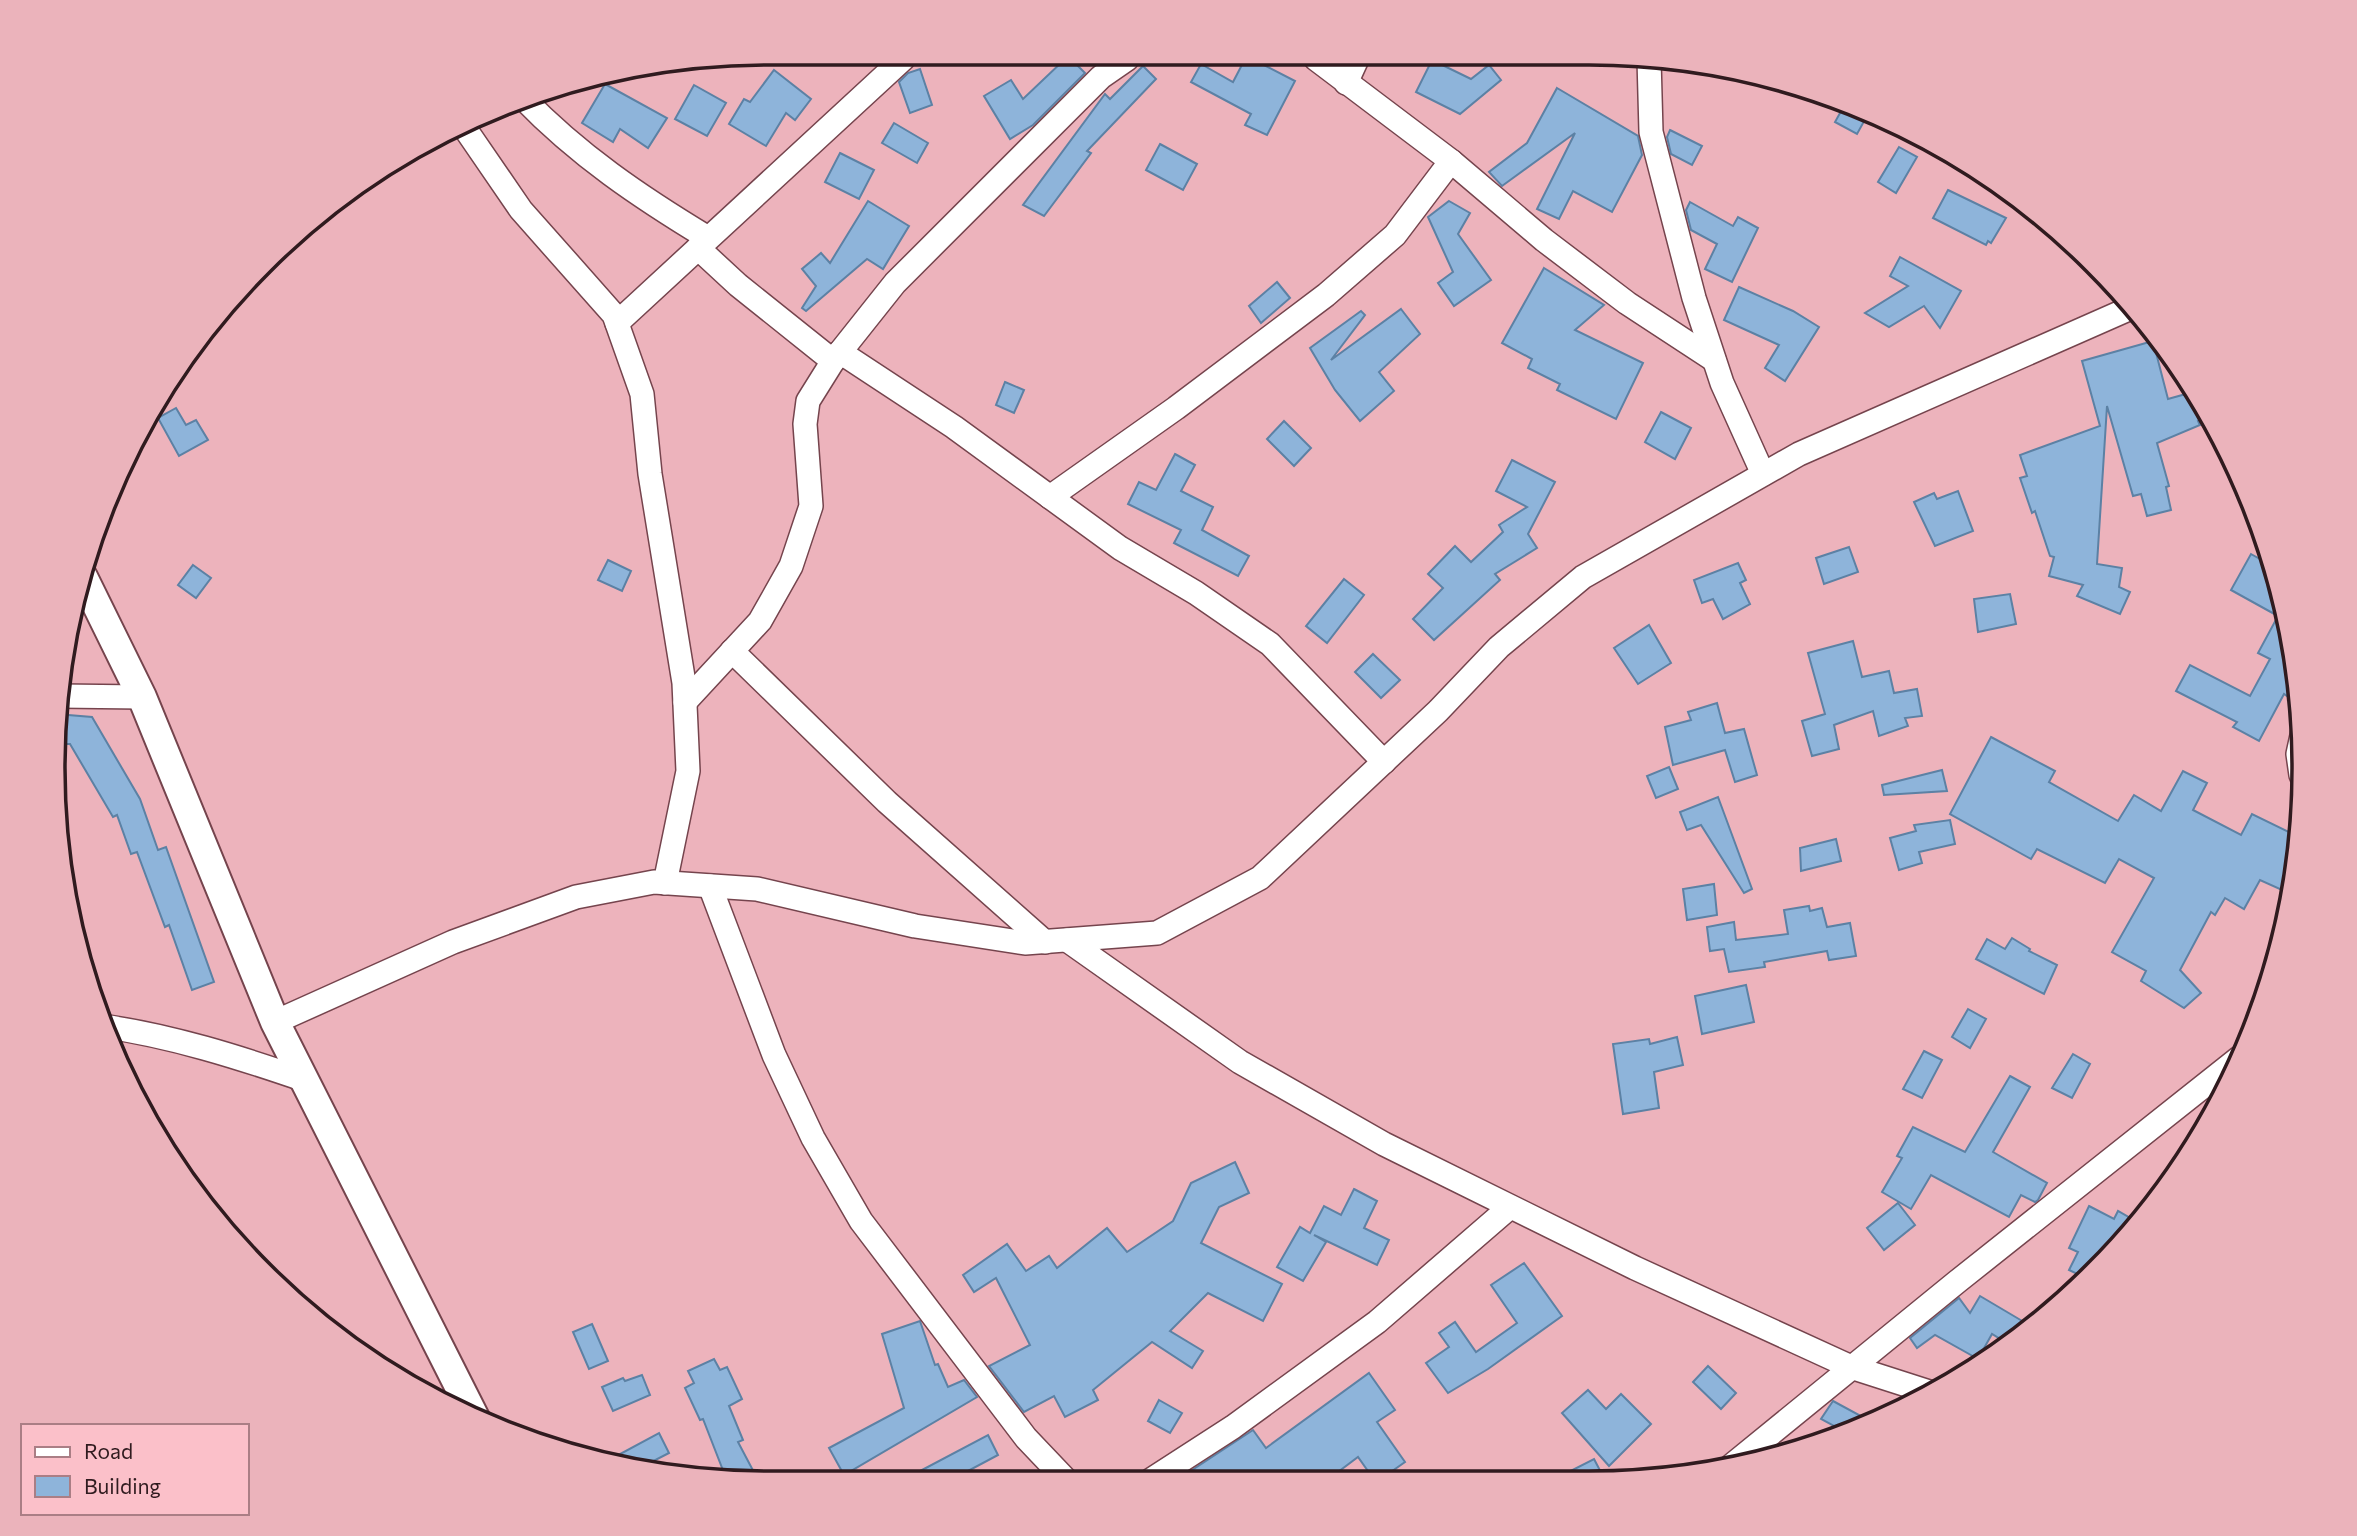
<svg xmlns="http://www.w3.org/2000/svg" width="2357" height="1536" font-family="Commissioner,sans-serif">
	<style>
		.building { fill: #8eb4da; stroke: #5c81a4; stroke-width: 2 }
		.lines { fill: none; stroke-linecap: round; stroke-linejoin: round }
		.minor-casing { stroke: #75444d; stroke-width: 26 }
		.tertiary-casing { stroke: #75444d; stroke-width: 32 }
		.minor { stroke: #fff; stroke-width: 23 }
		.tertiary { stroke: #fff; stroke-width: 28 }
		.rim { fill: none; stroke: #301b1f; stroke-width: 3.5 }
	</style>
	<rect width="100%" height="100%" fill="#edb3bc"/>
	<g class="building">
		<path d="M1065,59H1071L1085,73L1033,125L1010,139L984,96L1011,80L1023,99Z"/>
		<path d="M1245,59H1252L1295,81L1267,135L1245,125L1251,114L1191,82L1201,64L1233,82Z"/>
		<path d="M1432,60L1471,79L1489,65L1501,80L1460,114L1416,92Z"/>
		<path d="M1143,66L1156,79L1087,151L1091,153L1044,216L1023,205L1105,94L1110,99Z"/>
		<path d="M920,69L932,105L910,113L899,82L908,73Z"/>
		<path d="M774,70L811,99L795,120L786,113L766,146L729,124L744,99L750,102Z"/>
		<path d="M605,84L667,118L648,148L620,129L613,142L582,123Z"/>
		<path d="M694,85L726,103L707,136L675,119Z"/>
		<path d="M1557,88L1638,136L1642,155L1612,212L1573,191L1559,219L1537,209L1575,133L1502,186L1489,172L1527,143Z"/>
		<path d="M1845,104L1867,116L1857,134L1835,122Z"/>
		<path d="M894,123L928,143L917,163L882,143Z"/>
		<path d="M1670,130L1702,146L1692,165L1671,154L1667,137Z"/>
		<path d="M1160,144L1197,164L1183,190L1146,170Z"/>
		<path d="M1899,147L1917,157L1896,193L1878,182Z"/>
		<path d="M840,153L874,170L859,199L825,182Z"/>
		<path d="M1948,190L2006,218L1991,243L1988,241L1986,245L1933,218Z"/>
		<path d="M868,201L909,226L883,269L867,259L806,311L802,308L816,286L802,269L821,253L830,263Z"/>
		<path d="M1449,201L1470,213L1458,234L1491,280L1454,306L1438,283L1453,272L1428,217Z"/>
		<path d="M1690,202L1733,226L1738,217L1758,228L1732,282L1705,269L1717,244L1691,230L1686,210Z"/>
		<path d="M1900,257L1961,291L1940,328L1924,306L1889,327L1865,313L1908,286L1890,276Z"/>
		<path d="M1544,268L1604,305L1575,330L1643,363L1616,419L1557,390L1560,384L1528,368L1532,359L1502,343Z"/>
		<path d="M1277,282L1290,298L1261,323L1249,306Z"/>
		<path d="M1739,287L1793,311L1819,327L1785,381L1765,368L1779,345L1724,320Z"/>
		<path d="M1401,309L1420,334L1379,372L1394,391L1360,421L1335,390L1310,348L1361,311L1365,315L1331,360Z"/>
		<path d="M2153,341L2168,399L2193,392L2209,416L2198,421L2200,425L2157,443L2169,486L2166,487L2171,510L2147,516L2141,494L2133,496L2107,406L2097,564L2122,568L2119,587L2130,592L2120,614L2077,596L2083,585L2049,576L2054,557L2050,556L2035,511L2032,513L2020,478L2027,476L2020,455L2100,426L2082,361Z"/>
		<path d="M1005,382L1024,390L1014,413L996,405Z"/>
		<path d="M176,408L186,425L196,420L208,440L179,456L158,418Z"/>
		<path d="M1661,412L1691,428L1675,459L1645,442Z"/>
		<path d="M1284,421L1311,448L1294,466L1267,439Z"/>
		<path d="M1175,454L1195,465L1181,491L1213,507L1202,530L1249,556L1238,576L1174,543L1181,530L1128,504L1139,482L1156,490Z"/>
		<path d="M1512,460L1555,482L1528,534L1537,548L1495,574L1500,580L1434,640L1413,619L1443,588L1428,574L1455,546L1471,562L1503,532L1499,525L1527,507L1496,491Z"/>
		<path d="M1958,491L1973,531L1935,546L1914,502L1934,493L1937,499Z"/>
		<path d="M1849,547L1858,572L1824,584L1816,558Z"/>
		<path d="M2251,554L2274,567L2280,582L2300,705L2284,694L2259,741L2233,727L2237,722L2176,691L2190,665L2250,696L2270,659L2258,653L2278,616L2231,590Z"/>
		<path d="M608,560L631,571L622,591L598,580Z"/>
		<path d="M1738,563L1746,580L1740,583L1750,604L1723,619L1713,599L1702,603L1694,580Z"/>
		<path d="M193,565L211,578L196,598L178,585Z"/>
		<path d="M1344,579L1364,595L1327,643L1306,626Z"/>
		<path d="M2010,594L2016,624L1978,632L1974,599Z"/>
		<path d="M1649,625L1671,663L1638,684L1614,648Z"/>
		<path d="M1853,641L1862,677L1889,671L1894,693L1917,689L1922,716L1905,718L1908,726L1879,736L1873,711L1834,725L1839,749L1812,756L1802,721L1825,714L1808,653Z"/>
		<path d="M1373,654L1400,680L1381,698L1355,672Z"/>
		<path d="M1717,703L1725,733L1744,729L1757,775L1735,782L1725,750L1673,765L1665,727L1691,720L1688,712Z"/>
		<path d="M56,714L92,717L140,799L158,850L166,847L214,982L192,990L169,925L165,927L137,852L131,854L117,815L113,817L70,744H54Z"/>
		<path d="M1991,737L2055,771L2049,782L2118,821L2134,795L2161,811L2183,771L2207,783L2193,810L2241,835L2252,814L2299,837L2298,861L2291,894L2260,880L2244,909L2225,898L2215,915L2211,912L2180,970L2201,993L2184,1008L2141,981L2146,971L2112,952L2154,878L2119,859L2105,883L2037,849L2031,859L1950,814Z"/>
		<path d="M1669,767L1678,789L1656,798L1647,776Z"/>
		<path d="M1942,770L1947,791L1884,795L1882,785Z"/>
		<path d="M1718,797L1752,889L1744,893L1701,825L1687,830L1680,812Z"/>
		<path d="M1950,820L1955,844L1919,852L1922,863L1899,870L1890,838L1916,831L1914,825Z"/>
		<path d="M1836,839L1841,861L1801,871L1800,848Z"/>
		<path d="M1714,884L1717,915L1687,920L1683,889Z"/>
		<path d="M1809,906L1810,911L1822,908L1827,927L1850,923L1856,956L1829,960L1827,951L1764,962L1765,967L1729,972L1724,949L1710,951L1707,927L1734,922L1736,940L1788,934L1784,910Z"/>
		<path d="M2012,938L2030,949L2029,951L2057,965L2044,994L1976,959L1987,939L2005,949Z"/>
		<path d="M1746,985L1754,1022L1702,1034L1695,996Z"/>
		<path d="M1968,1009L1986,1019L1970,1048L1952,1037Z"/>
		<path d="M1677,1037L1683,1065L1654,1072L1659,1108L1623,1114L1613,1044L1649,1039L1650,1044Z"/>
		<path d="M1924,1051L1942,1060L1922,1098L1903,1089Z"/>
		<path d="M2073,1054L2090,1064L2072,1098L2052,1088Z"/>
		<path d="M2010,1076L2030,1087L1993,1152L2047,1183L2038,1200L2035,1202L2021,1195L2009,1217L1931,1175L1911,1209L1882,1192L1902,1158L1897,1156L1913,1127L1965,1152Z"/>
		<path d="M1235,1162L1249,1193L1219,1207L1201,1243L1282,1284L1263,1321L1208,1293L1170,1331L1203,1351L1192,1368L1152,1342L1093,1390L1098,1400L1065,1417L1054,1396L1024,1412L989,1366L1030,1345L996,1278L974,1292L963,1275L1007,1244L1026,1271L1049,1256L1057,1268L1107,1228L1127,1252L1173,1221L1191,1183Z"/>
		<path d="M1354,1189L1377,1201L1364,1228L1389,1240L1377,1265L1314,1235L1326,1242L1303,1281L1277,1267L1300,1227L1310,1233L1324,1206L1341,1215Z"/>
		<path d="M1898,1203L1915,1225L1884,1250L1867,1228Z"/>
		<path d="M2089,1206L2114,1219L2118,1211L2139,1223L2127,1239L2086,1278L2069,1270L2078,1252L2069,1248Z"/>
		<path d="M1524,1263L1562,1316L1488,1369L1448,1393L1426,1363L1449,1347L1439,1333L1455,1322L1476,1352L1517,1323L1491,1285Z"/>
		<path d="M1980,1296L2029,1325L2022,1337L2010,1345L1992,1334L1978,1359L1935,1335L1917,1348L1910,1338L1959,1298L1970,1313Z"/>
		<path d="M920,1321L935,1365L938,1364L948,1387L964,1380L977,1397L844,1475L829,1448L904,1408L882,1334Z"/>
		<path d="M592,1324L608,1361L589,1369L573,1332Z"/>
		<path d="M714,1359L720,1370L727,1367L742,1399L729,1406L743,1440L738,1442L757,1478H726L703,1419L700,1420L685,1388L694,1383L688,1371Z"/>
		<path d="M1708,1366L1736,1393L1721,1409L1693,1382Z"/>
		<path d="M1369,1373L1395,1410L1377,1422L1405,1462L1378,1481H1375L1358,1457L1326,1481L1177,1480L1253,1430L1266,1448Z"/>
		<path d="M642,1375L650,1395L613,1411L602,1387L623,1378L625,1381Z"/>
		<path d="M1588,1390L1606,1409L1621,1394L1651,1424L1609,1466L1562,1413Z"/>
		<path d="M1159,1400L1182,1413L1170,1433L1148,1421Z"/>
		<path d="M1833,1401L1872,1422L1845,1432L1821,1419Z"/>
		<path d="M659,1433L669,1453L640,1468L609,1460Z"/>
		<path d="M988,1435L998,1455L953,1479H905Z"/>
		<path d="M1594,1459L1606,1482H1549Z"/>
	</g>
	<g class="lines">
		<g class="minor-casing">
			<g id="minor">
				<path d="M1316,59L1451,161L1544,240L1627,303L1714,360"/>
				<path d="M1649,59L1651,132L1694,298L1722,383L1763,474"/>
				<path d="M1346,83L1357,59"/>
				<path d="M523,98C578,155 640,197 708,238"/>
				<path d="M464,127L521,210L614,315L642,394L650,474L684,683L688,771L665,883"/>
				<path d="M698,248L738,285L833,361"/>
				<path d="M617,323L903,59"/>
				<path d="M840,352L954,427L1120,548L1196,593L1270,644L1384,762"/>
				<path d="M1050,497L1176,408L1326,295L1395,235L1451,161"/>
				<path d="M732,651L887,802L1045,942"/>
				<path d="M59,696L142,697"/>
				<path d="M685,702L760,621L791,566L811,506L805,424L808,401L833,361L895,283L1101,77L1127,59"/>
				<path d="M2301,775L2298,754L2303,731"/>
				<path d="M710,886L774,1055L813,1138L861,1221L1026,1438L1065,1479"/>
				<path d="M1067,940L1240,1062L1384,1144L1635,1268L1851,1367L1932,1393"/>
				<path d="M275,1022L453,942L576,897L654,882L757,889L915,926L1025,943L1157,933L1260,878L1438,711L1499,647L1583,577L1799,454L2133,307"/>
				<path d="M102,1026C172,1036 238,1057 305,1080"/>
				<path d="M1731,1466L1958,1281L2239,1058"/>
				<path d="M1151,1480L1233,1427L1377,1322L1510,1207"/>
			</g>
		</g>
		<g class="tertiary-casing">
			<path id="tertiary" d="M83,577L142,697L275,1022L476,1420"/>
		</g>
		<use href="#minor" class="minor"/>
		<use href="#tertiary" class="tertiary"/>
	</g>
	<path d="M0 0H2357V1536H0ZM768 65H1589A703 703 0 0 1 2292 768V768A703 703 0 0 1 1589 1471H768A703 703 0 0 1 65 768V768A703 703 0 0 1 768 65Z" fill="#ebb3bb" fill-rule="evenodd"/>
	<path class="rim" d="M768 65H1589A703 703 0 0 1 2292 768V768A703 703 0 0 1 1589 1471H768A703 703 0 0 1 65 768V768A703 703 0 0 1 768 65Z"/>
	<rect x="21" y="1424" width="228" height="91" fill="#fbc0c9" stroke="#aa7e85" stroke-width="2"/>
	<rect x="35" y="1447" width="35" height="10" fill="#ffffff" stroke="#aa7e85" stroke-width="2"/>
	<text x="84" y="1459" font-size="21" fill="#301b1f">Road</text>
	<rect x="35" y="1476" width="35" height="21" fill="#8eb4da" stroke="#aa7e85" stroke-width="2"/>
	<text x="84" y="1494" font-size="21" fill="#301b1f">Building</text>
</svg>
